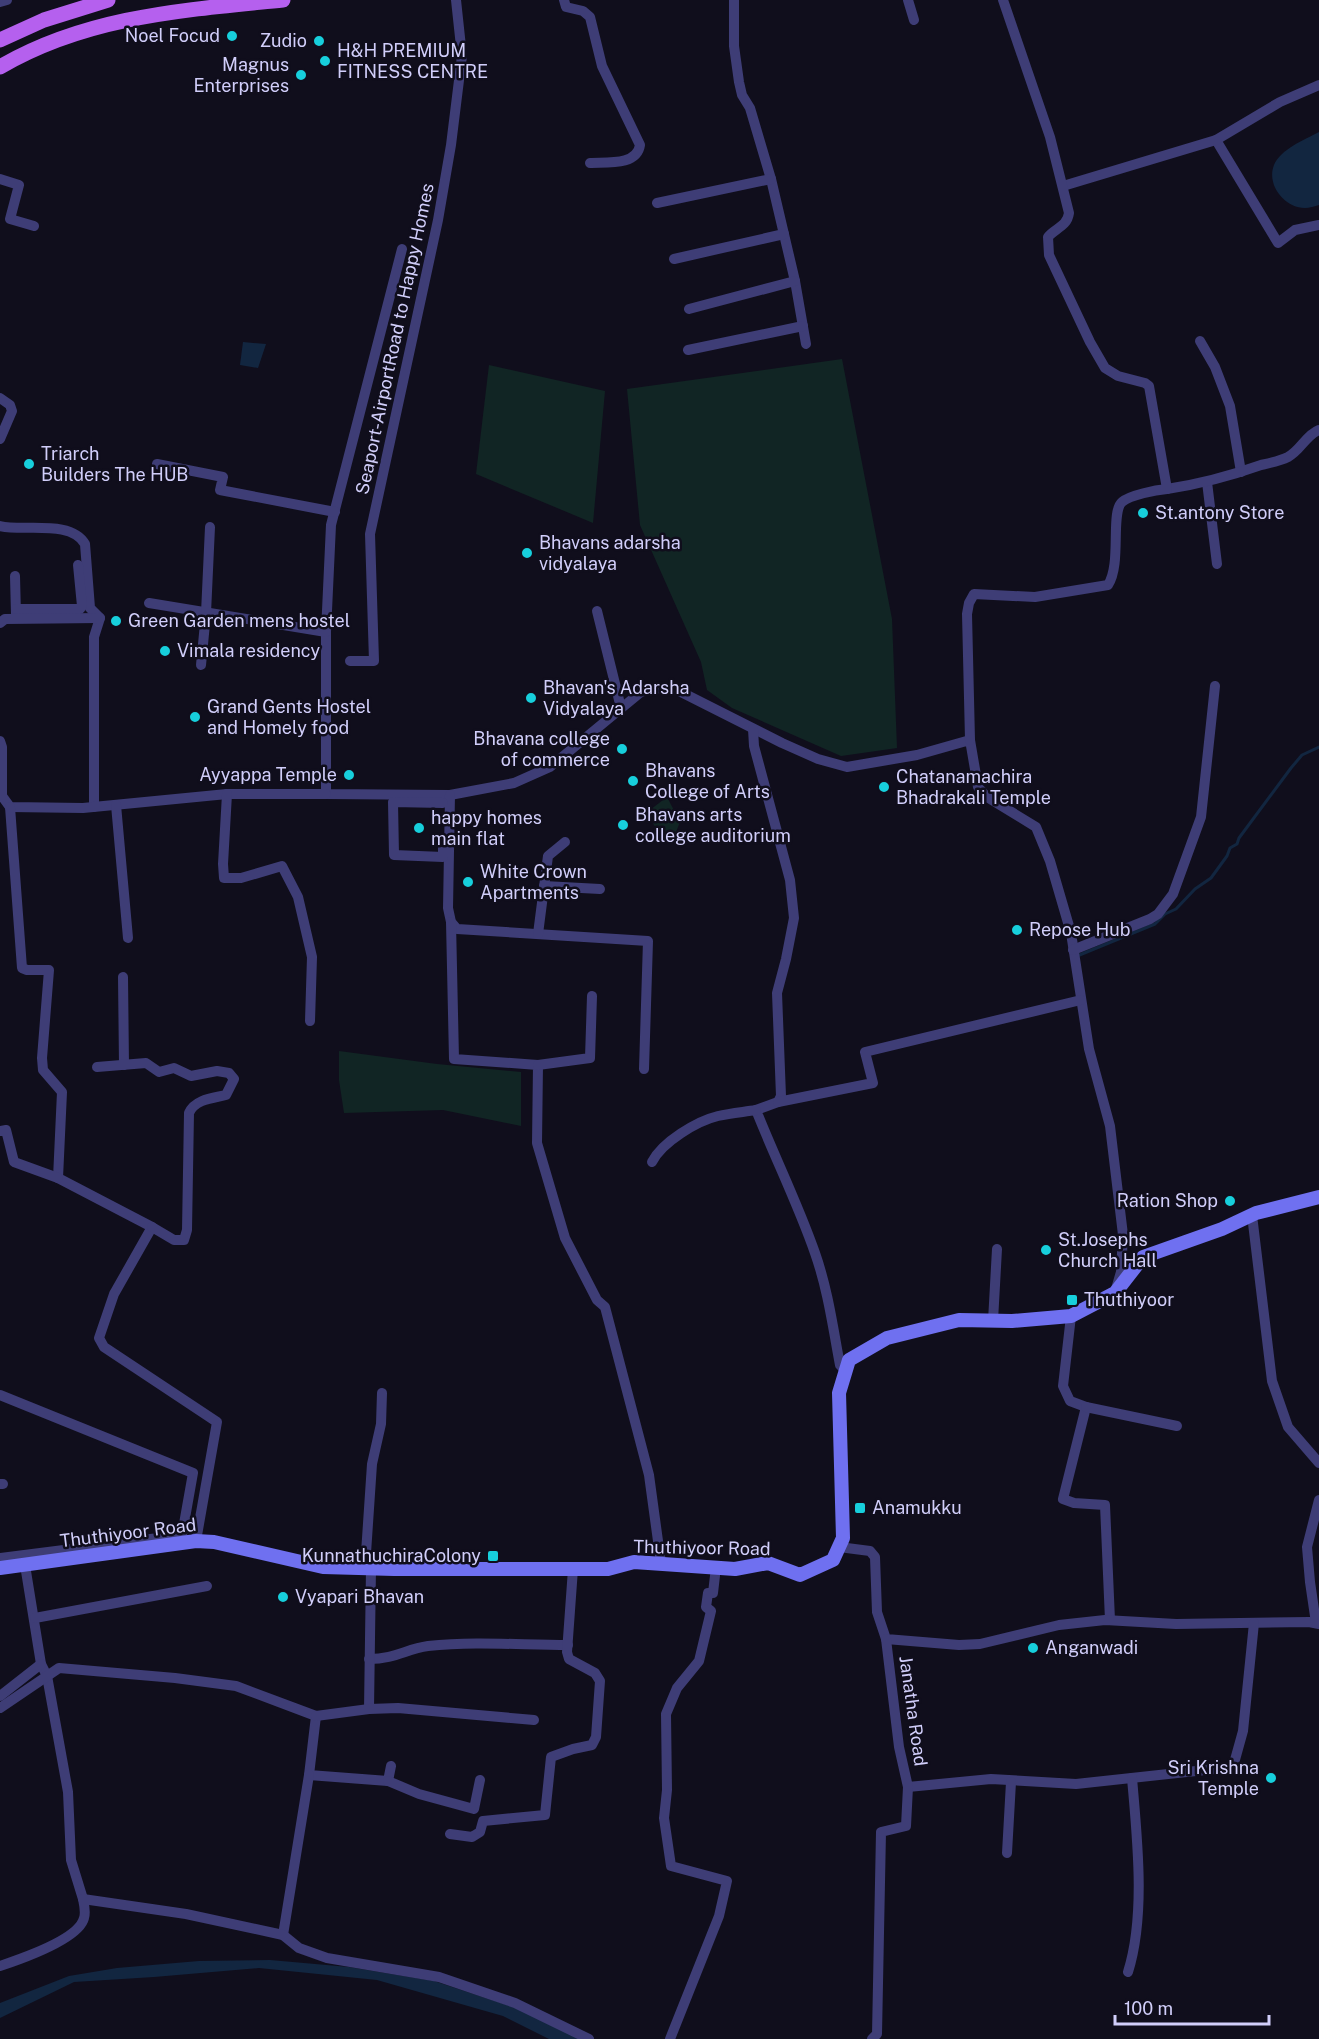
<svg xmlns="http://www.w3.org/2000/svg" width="1319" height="2039" font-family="'Public Sans',sans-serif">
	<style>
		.green { fill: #112524 }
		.water { fill: #122640 }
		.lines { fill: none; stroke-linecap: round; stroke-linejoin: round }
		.stream { stroke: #122640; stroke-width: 3 }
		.minor { stroke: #3e3d76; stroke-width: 10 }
		.secondary { stroke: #6f70f0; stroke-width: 14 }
		.primary { stroke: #b560ee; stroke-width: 15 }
		.poi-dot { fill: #17cfdc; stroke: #100e1c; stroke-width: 2 }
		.labels { text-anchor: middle; stroke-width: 5; stroke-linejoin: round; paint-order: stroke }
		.poi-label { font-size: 18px; fill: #d1cefa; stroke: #100e1c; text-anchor: start }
		.street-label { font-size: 18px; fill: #d1cefa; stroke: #100e1c }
	</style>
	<rect width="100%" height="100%" fill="#100e1c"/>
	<g class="green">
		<path d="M842,359L892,619L897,748L841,756L732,708L707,690L701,662L640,525L627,389Z"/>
		<path d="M489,365L605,391L593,523L476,474Z"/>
		<path d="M667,797L680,822L676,832L662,837L646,813Z"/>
		<path d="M339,1051L437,1064L521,1072V1126L443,1110L344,1113L339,1080Z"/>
	</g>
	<g class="water">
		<path d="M1319,132V205C1315,206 1309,208 1305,208C1285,208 1266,185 1274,165C1281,149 1304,140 1319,132Z"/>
		<path d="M243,342L266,344L258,368L240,365Z"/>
		<path d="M270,1960L349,1967L434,1981L519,2009L580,2039H549L503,2016L377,1980L259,1968L154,1977L74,1982L0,2018V2003L69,1976L117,1968L199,1961Z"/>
	</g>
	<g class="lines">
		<path class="stream" d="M1077,956L1155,924L1165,914L1176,909L1195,889L1211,878L1227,856L1230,848L1237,844L1239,838L1291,768L1302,755L1319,747"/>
		<g class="minor">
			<path d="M564,0L566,7L583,11L590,17L602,66L640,145C637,166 606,162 590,163"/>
			<path d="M734,0V46L739,82L742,95L750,108L771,179L795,281L806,344"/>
			<path d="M908,0L914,20"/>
			<path d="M0,2L7,0"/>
			<path d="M1216,140L1278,243L1295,230L1319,225"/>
			<path d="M0,179L19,185L10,219L34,226"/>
			<path d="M1063,186L1216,140L1280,102L1319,85"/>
			<path d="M657,203L771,179"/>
			<path d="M402,249L331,525L326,632V794L450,795L514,783L550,767L641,692L655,688L677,690L782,743L818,759L847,767L917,755L970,740L978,787L987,797L1036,827L1050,861L1071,933L1089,1049L1110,1126L1123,1235L1121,1272L1116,1289"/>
			<path d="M674,259L784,234"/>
			<path d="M689,309L795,281"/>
			<path d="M1200,341L1215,367L1230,406L1241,472"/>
			<path d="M688,350L803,326"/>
			<path d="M0,398L10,405L12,411L0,439"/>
			<path d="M157,464L223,477L220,490L335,512"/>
			<path d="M1207,482L1217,564"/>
			<path d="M1167,489C1200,484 1230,476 1261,465C1270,463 1280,461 1288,457C1301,450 1306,435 1319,430"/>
			<path d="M0,526C23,532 71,519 85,544L90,608L100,618L94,637V807"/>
			<path d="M15,576L16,615"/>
			<path d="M149,603L326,632"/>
			<path d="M16,609H80L82,606L78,565"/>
			<path d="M597,611L621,708"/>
			<path d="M0,623L5,619L100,618"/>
			<path d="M350,661H374L370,534L438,220L451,145L462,56L456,0"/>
			<path d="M201,665L206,613L210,527"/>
			<path d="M753,729L754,746L790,880L794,918L786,959L777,993L781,1096L778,1102L756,1110C775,1158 798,1204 815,1253C828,1290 833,1328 840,1365L846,1371"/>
			<path d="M970,740L967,614L969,603L974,594L1035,597L1108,585C1122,564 1110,512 1122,502C1130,495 1156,490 1167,489L1149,386L1145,383L1118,376L1105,368L1090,342L1049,255L1048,237C1055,228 1067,227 1069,213L1050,137L1003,0"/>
			<path d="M0,741L2,747V796L10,807L83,808L227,794H326"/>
			<path d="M227,794L223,864L224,878H241L282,866L298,897L312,957L310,1021"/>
			<path d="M450,795L448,908L451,922L457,929L648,941L644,1069"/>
			<path d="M116,805L128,938"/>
			<path d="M10,807L22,968L27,970H49L42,1058L43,1070L62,1092L58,1178L152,1227L114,1294L99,1338L104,1347L217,1422L196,1541"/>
			<path d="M443,846V857L394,855L393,802L443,803"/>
			<path d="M544,886L600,889"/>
			<path d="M451,922L454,1059L538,1065L537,1143L565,1238L597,1300L605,1307L649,1475L661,1563"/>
			<path d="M538,934L548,856L565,842"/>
			<path d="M1073,950L1150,919L1158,914L1173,894L1201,817L1215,686"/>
			<path d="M123,977L124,1065"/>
			<path d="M538,1065L590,1058L592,996"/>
			<path d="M97,1067L146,1063L159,1072L174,1068L191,1076L217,1071L229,1073L234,1079L226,1095C214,1098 195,1099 189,1113L187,1230L184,1240H174L152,1227"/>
			<path d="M778,1102L873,1083L865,1052L1081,1000"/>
			<path d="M0,1131L6,1130L14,1162L58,1178"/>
			<path d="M652,1162C662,1142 697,1121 718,1116C731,1113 744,1112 756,1110"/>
			<path d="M1252,1215L1272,1381L1288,1427L1319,1463"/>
			<path d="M1071,1316L1063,1386L1070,1401L1086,1407L1063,1499L1074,1503L1105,1505L1110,1620"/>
			<path d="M993,1321L997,1249"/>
			<path d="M0,1395L193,1473L182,1535L0,1558"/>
			<path d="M1086,1407L1177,1426"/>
			<path d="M0,1484H3"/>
			<path d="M839,1547L870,1551L875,1557L877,1612L886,1639L959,1645L980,1644L1059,1625L1105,1620L1176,1624L1309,1622L1319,1624"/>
			<path d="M25,1565L41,1664L47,1676L68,1792L71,1860L83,1899"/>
			<path d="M365,1568L372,1464L381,1424L382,1393"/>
			<path d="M35,1618L207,1586"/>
			<path d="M1316,1623L1310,1582L1307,1547L1319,1500"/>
			<path d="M369,1659C395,1659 406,1649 428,1646C475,1641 521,1645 568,1645"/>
			<path d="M0,1696L41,1664"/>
			<path d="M0,1708L59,1668L175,1678L236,1686L316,1716L309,1775L388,1781L391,1766"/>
			<path d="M369,1709L371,1568"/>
			<path d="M316,1716L369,1709L398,1708L534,1720"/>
			<path d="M388,1781L419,1794L474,1809L480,1780"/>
			<path d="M908,1787L991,1779L1076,1784L1233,1767L1243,1731L1254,1623"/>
			<path d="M450,1834L472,1837L480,1832L483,1821L545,1815L551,1757L573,1749L592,1745L596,1737L600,1681L595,1673L569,1659L567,1652L573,1569"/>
			<path d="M1007,1853L1011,1782"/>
			<path d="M283,1935L309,1775"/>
			<path d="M0,1966C21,1959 79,1939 84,1918C86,1912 84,1904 83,1899L186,1914L283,1935L299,1948L327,1958L439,1977L515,2003L589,2039"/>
			<path d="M1128,1972C1146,1915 1137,1837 1132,1778"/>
			<path d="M670,2039L719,1916L727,1881L671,1866L664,1818L667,1790L666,1714L677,1688L699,1661L711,1611L706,1607L708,1593H713L716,1567"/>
			<path d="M872,2039L877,2034L881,1832L906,1826L908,1787L899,1747L886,1639"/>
		</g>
		<path class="secondary" d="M0,1568L196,1541L214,1542L323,1567L394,1569H608L634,1562L735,1569L768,1563L800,1575L833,1560L843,1538L839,1393L849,1360L887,1338L959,1320L1012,1321L1071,1316L1115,1293L1143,1257L1222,1229L1256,1213L1319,1197"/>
		<g class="primary">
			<path d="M0,40L44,20L108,0"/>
			<path d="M0,67C87,16 185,10 283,0"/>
		</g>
	</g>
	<g class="poi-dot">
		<circle cx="232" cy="36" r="6"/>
		<circle cx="319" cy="41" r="6"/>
		<circle cx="325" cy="61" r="6"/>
		<circle cx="301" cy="75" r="6"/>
		<circle cx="29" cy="464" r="6"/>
		<circle cx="1143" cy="513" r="6"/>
		<circle cx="527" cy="553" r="6"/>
		<circle cx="116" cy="621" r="6"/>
		<circle cx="165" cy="651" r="6"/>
		<circle cx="531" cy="698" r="6"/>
		<circle cx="195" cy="717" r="6"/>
		<circle cx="622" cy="749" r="6"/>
		<circle cx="349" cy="775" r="6"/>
		<circle cx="633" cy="781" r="6"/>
		<circle cx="884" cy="787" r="6"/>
		<circle cx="623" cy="825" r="6"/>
		<circle cx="419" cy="828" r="6"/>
		<circle cx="468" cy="882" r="6"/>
		<circle cx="1017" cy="930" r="6"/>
		<circle cx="1230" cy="1201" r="6"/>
		<circle cx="1046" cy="1250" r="6"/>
		<rect x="1066" y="1294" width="12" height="12" rx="3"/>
		<rect x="854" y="1502" width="12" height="12" rx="3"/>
		<rect x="487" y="1550" width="12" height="12" rx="3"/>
		<circle cx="283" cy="1597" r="6"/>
		<circle cx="1033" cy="1648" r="6"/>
		<circle cx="1271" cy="1778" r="6"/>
	</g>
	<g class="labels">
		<g class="poi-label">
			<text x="220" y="42" text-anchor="end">Noel Focud</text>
			<text x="307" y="47" text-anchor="end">Zudio</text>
			<text x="337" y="57">H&amp;H PREMIUM<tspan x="337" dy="21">FITNESS CENTRE</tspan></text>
			<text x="289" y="71" text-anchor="end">Magnus<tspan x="289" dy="21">Enterprises</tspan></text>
			<text x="41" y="460">Triarch<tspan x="41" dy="21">Builders The HUB</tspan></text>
			<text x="1155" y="519">St.antony Store</text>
			<text x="539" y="549">Bhavans adarsha<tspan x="539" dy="21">vidyalaya</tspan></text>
			<text x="128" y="627">Green Garden mens hostel</text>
			<text x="177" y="657">Vimala residency</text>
			<text x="543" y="694">Bhavan's Adarsha<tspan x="543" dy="21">Vidyalaya</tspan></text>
			<text x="207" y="713">Grand Gents Hostel<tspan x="207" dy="21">and Homely food</tspan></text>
			<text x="610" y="745" text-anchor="end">Bhavana college<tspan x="610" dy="21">of commerce</tspan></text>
			<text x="645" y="777">Bhavans<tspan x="645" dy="21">College of Arts</tspan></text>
			<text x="337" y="781" text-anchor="end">Ayyappa Temple</text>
			<text x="896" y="783">Chatanamachira<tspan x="896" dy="21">Bhadrakali Temple</tspan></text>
			<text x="635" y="821">Bhavans arts<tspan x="635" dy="21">college auditorium</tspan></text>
			<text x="431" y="824">happy homes<tspan x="431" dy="21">main flat</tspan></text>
			<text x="480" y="878">White Crown<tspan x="480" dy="21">Apartments</tspan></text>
			<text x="1029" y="936">Repose Hub</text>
			<text x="1218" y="1207" text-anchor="end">Ration Shop</text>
			<text x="1058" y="1246">St.Josephs<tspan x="1058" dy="21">Church Hall</tspan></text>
			<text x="1084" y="1306">Thuthiyoor</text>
			<text x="872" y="1514">Anamukku</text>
			<text x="481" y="1562" text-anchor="end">KunnathuchiraColony</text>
			<text x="295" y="1603">Vyapari Bhavan</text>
			<text x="1045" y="1654">Anganwadi</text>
			<text x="1259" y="1774" text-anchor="end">Sri Krishna<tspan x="1259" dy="21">Temple</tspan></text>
		</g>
		<g class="street-label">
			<text transform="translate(395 339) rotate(-78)" y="6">Seaport-AirportRoad to Happy Homes</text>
			<text transform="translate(128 1533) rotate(-7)" y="6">Thuthiyoor Road</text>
			<text transform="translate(702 1548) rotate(1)" y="6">Thuthiyoor Road</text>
			<text transform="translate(913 1711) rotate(82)" y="6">Janatha Road</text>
		</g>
	</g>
	<path d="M1115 2015v9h154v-9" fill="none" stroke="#d1cefa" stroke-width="3"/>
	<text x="1124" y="2015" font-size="18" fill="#d1cefa" stroke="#100e1c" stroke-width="4.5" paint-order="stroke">100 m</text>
</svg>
